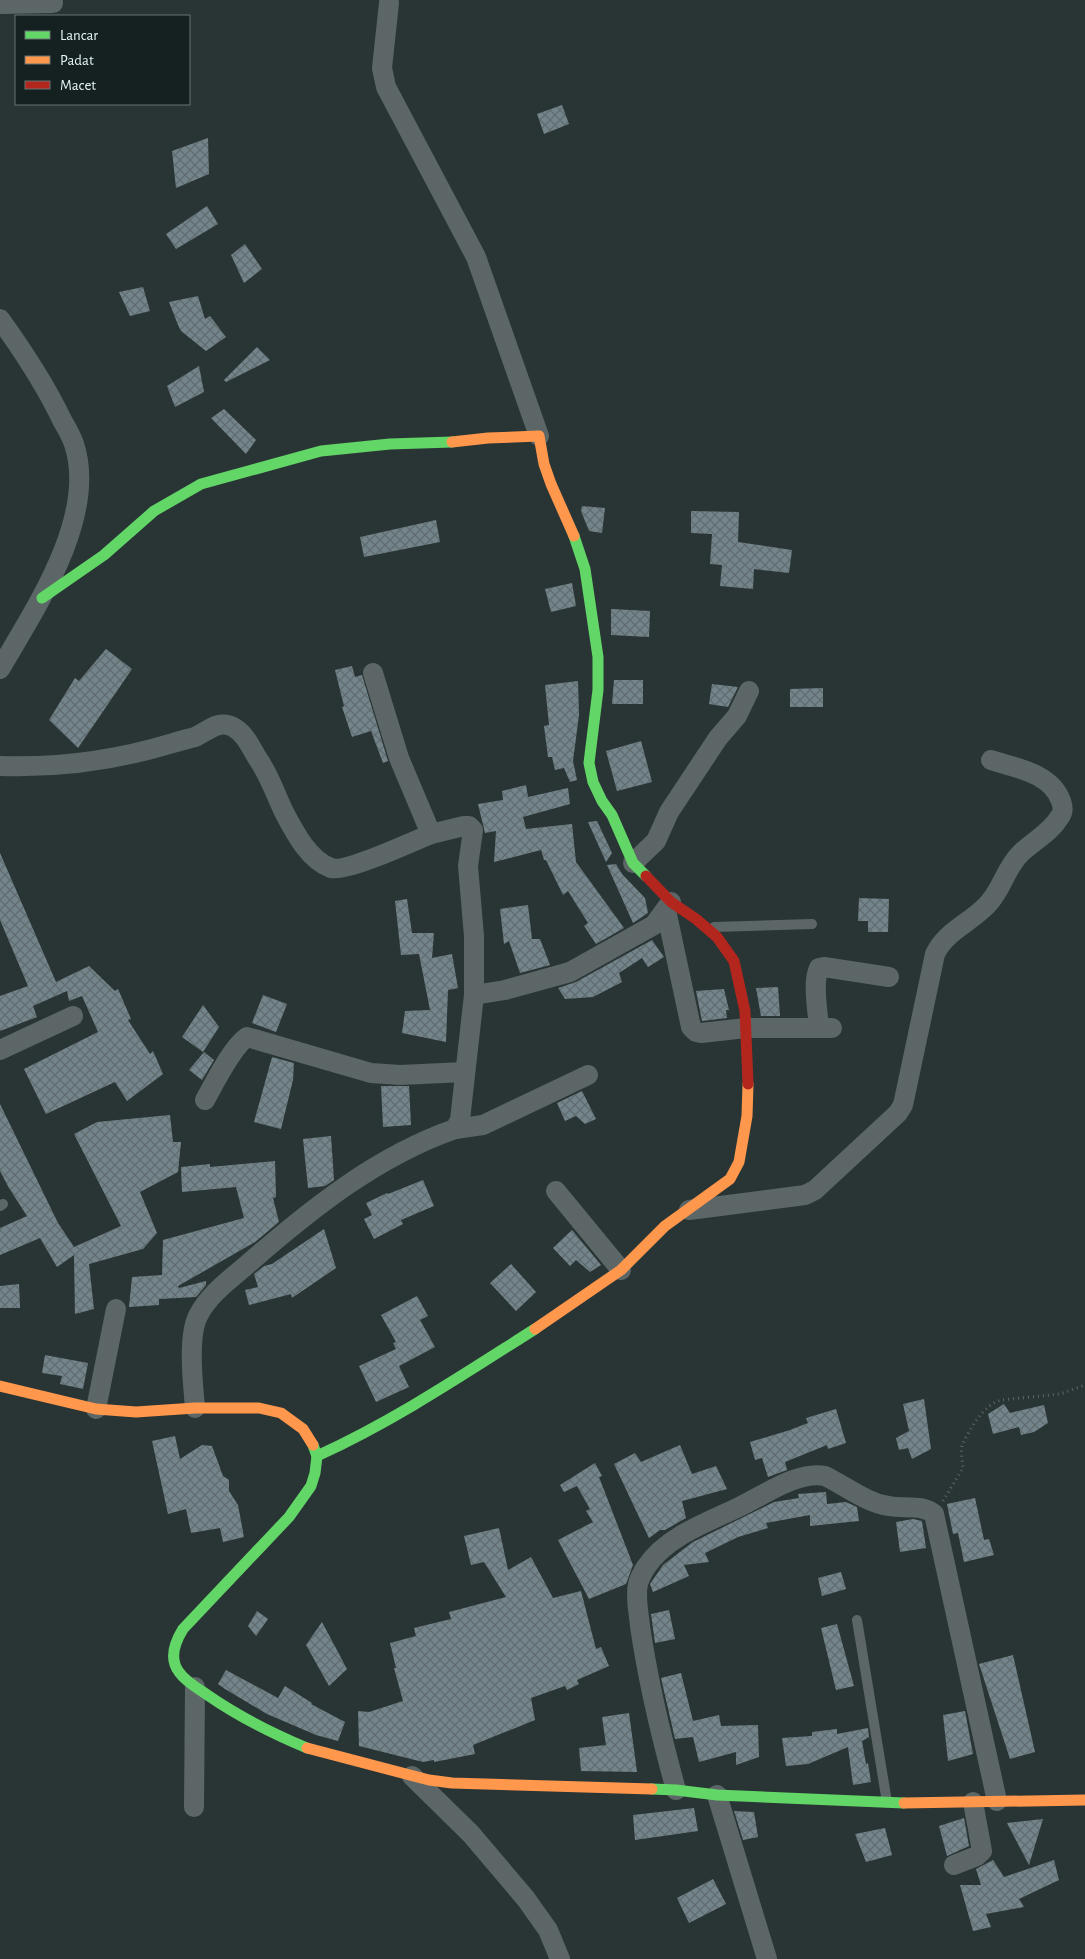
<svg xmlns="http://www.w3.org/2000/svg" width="1085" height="1959" font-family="'Alegreya Sans',sans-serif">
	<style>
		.building { fill: url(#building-cross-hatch) }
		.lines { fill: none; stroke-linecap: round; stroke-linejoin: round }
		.path { stroke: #5d6565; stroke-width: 3; stroke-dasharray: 1 4; stroke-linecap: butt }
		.lane { stroke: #5d6667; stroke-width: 10 }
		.street { stroke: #5d6667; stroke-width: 20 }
		.fast { stroke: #63d668; stroke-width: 11 }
		.slow { stroke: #ff974d; stroke-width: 11 }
		.jam { stroke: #b3261e; stroke-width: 11 }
	</style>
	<defs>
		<pattern id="building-cross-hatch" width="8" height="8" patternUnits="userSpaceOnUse" patternTransform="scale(1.25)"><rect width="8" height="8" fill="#73848a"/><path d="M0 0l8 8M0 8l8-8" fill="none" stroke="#616c70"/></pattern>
	</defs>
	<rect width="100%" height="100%" fill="#293535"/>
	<g class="building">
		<path d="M562,105L569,124L544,134L537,114Z"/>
		<path d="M208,138L209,174L176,188L172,151Z"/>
		<path d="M207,206L218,224L176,249L166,234Z"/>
		<path d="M245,244L262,269L244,283L231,255Z"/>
		<path d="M143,287L150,311L130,316L119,292Z"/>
		<path d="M198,296L205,319L210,316L226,337L206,351L181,331L178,325L169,302Z"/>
		<path d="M257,347L270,360L226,382L224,380Z"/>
		<path d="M199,366L204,392L175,407L167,386Z"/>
		<path d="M224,409L256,440L246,454L211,418Z"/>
		<path d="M582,506L605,508L602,533L589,531L581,511Z"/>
		<path d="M691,511L739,512L738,542L792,550L789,573L754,569L753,589L720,586L722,565L710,564L712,534L691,533Z"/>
		<path d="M436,520L440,542L364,557L360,537Z"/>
		<path d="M572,583L576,606L551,612L545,589Z"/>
		<path d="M611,609L650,611L649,637L611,635Z"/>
		<path d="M106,649L132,669L78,748L49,720L75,678L79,681Z"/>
		<path d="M352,666L355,677L362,675L388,761L383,763L371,731L352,737L342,707L344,706L335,670Z"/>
		<path d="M614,680H643V704H612Z"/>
		<path d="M578,681L579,715L573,761L577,780L570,782L564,768L555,770L552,757H548L544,726L549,725L545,685Z"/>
		<path d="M712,684L738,687L728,707L709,704Z"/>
		<path d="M823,688V707H790V689Z"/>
		<path d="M641,741L652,782L617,791L606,751Z"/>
		<path d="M526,785L528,797L568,788L570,804L523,817L526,829L572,824L576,862L624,928L596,944L584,926L588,923L568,891L563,895L546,860H544L541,850L494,862L496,831L485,833L478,804L503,800L502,791Z"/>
		<path d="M597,821L612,853L606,862L588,822Z"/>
		<path d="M0,853L56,982L89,966L115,991L118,989L131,1019L128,1020L150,1054L153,1051L163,1074L127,1101L115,1082L46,1114L24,1069L98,1032L82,996L69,1001L67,991L33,1006L37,1017L0,1031V996L28,986L0,920Z"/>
		<path d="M616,864L622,874L645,898L648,913L633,923L607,865Z"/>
		<path d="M859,898L889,899L888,932H868V921H858Z"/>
		<path d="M407,899L412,933H434L432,958L452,954L458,988L448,990L446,1042L402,1033L405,1011L430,1010L419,954L401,955L395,901Z"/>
		<path d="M528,905L532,939H540L550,965L520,973L509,941L504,944L500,909Z"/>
		<path d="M652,940L664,957L648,967L642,958L619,973L622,982L593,997L565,999L558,988L576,982Z"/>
		<path d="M778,987L780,1016H761L756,988Z"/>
		<path d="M724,989L729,1010H726L727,1018L702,1021L696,991Z"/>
		<path d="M263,995L287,1004L276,1032L252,1023Z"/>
		<path d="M203,1005L219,1027L203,1052L182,1037Z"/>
		<path d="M204,1052L214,1060L202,1080L189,1070Z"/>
		<path d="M272,1057L294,1063L293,1080L281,1129L254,1122Z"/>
		<path d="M381,1086H409L411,1125L383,1127Z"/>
		<path d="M582,1091L596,1119L585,1124L576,1116L565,1121L557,1103Z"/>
		<path d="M0,1104L58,1223L74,1247L121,1226L74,1134L97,1122L170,1115L173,1142H181L178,1172L140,1192L157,1233L143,1249L89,1264L94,1309L75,1314L74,1255L57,1267L40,1238L0,1255V1228L27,1216L9,1188L0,1171Z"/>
		<path d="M331,1136L334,1180L325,1186L308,1188L303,1139Z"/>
		<path d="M275,1161L276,1197L273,1198L279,1222L255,1242L178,1286L179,1288L206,1281V1285L196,1297L159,1299V1305L129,1307L132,1277L162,1275L163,1240L244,1218L236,1187L182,1192L181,1167L210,1164V1167Z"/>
		<path d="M423,1180L434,1206L401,1220L403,1224L374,1239L364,1219L372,1215L366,1203L387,1193L388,1194Z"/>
		<path d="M324,1229L336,1268L292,1298L291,1294L249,1305L245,1290L258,1287L254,1274L264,1266L272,1264Z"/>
		<path d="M572,1230L601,1265L590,1272L576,1260L570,1266L553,1248Z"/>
		<path d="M511,1264L536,1292L516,1311L490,1283Z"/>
		<path d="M19,1284L20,1308H0V1286Z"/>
		<path d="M417,1296L428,1316L420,1320L435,1347L399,1366L409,1387L376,1402L359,1366L396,1349L393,1343L396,1342L381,1315Z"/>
		<path d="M45,1355L88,1363L83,1389L60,1384L62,1376L42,1373Z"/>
		<path d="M924,1399L931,1449L912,1459L908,1448L899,1450L896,1438L909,1431L903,1404Z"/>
		<path d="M1004,1404L1010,1413L1044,1405L1048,1423L1034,1432L1021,1435L1019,1427L993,1434L988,1414Z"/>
		<path d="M836,1409L846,1443L828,1449L827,1445L785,1462L787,1470L768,1477L762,1458L755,1460L750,1442L790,1430L808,1423L806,1418Z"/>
		<path d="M175,1436L180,1459L202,1445L212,1446L223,1476L229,1480V1491L238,1505L244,1537L223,1542L220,1528L191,1533L186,1509L168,1514L152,1441Z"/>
		<path d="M680,1445L692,1474L716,1466L727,1489L682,1501L686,1518L665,1530H660L649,1538L614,1464L635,1453L641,1462Z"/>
		<path d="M595,1463L602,1476L599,1477L633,1565L626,1584L589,1599L558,1540L593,1522L586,1511L590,1509L577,1486L564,1492L560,1485Z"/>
		<path d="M826,1492L827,1504L846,1502L857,1507L859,1521L810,1526V1515L766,1523L768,1528L738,1537L705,1553L709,1562L684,1565L689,1576L653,1592L650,1584L663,1565L693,1542L774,1502L799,1498L798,1494Z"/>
		<path d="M975,1498L984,1540L989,1539L994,1555L964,1562L958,1533L953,1534L947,1504Z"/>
		<path d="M913,1519L922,1521L926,1548L900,1552L896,1522Z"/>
		<path d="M499,1528L508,1570L531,1557L553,1598L581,1591L596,1649L601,1647L609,1666L577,1680L579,1684L567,1690L565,1686L531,1698L535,1720L473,1745L475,1754L434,1762V1760L423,1762L359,1746L358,1711L369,1712L403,1701L394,1668H396L390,1643L416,1636L414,1628L451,1619L449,1612L506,1597L484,1562L471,1565L464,1536Z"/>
		<path d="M841,1572L846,1589L822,1596L818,1578Z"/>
		<path d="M669,1610L675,1639L655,1643L651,1614Z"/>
		<path d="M257,1611L268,1619L256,1636L248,1626Z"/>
		<path d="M322,1622L347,1669L329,1686L306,1645Z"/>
		<path d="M837,1624L854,1686L836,1690L821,1628Z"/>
		<path d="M1013,1655L1035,1752L1010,1759L979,1664Z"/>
		<path d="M226,1670L278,1698L285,1686L312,1703L311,1704L345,1722L338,1741L316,1735L267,1714L225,1689L218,1684Z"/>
		<path d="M681,1673L693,1721L719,1715L721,1726L758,1725L759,1757L736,1765V1752L699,1762L693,1737L675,1739L661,1678Z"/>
		<path d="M965,1711L973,1754L948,1761L943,1715Z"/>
		<path d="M629,1713L637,1772L581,1771L579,1748L606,1745L602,1717Z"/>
		<path d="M868,1728L869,1737L862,1741L866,1764L868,1763L871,1782L853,1785L848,1747L808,1764L786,1766L782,1738L812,1736V1732L837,1729V1734Z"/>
		<path d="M694,1808L698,1831L635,1840L633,1815Z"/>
		<path d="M734,1811L754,1812L758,1837L743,1840Z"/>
		<path d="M964,1818L969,1846L947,1856L939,1826Z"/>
		<path d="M1043,1819L1029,1865L1007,1823Z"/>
		<path d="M885,1828L892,1855L866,1862L855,1834Z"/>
		<path d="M993,1860L1004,1877L1054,1860L1059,1880L1019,1899L1024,1907L986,1914L991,1927L973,1931L960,1885H981L976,1869Z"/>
		<path d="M713,1879L726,1904L689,1923L677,1898Z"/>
	</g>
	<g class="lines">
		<path class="path" d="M943,1501L963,1468L961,1449L962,1445C970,1429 983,1405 1001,1400L1060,1394L1085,1385"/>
		<g class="lane">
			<path d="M714,927L812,924"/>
			<path d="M0,1206L3,1204"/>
			<path d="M857,1620L887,1802"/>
		</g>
		<g class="street">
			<path d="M389,3L382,68L386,87L476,257L539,436"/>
			<path d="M0,4L53,3"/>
			<path d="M0,319C23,351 45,384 62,420C66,427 71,435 74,444C98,516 35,609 0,669"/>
			<path d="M0,766C58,768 117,760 173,743C180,741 187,739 195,737C207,732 218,719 233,727C245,733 251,748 258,759C270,776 276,796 285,814C295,833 309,860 331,868C345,873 414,841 431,834L399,758L373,673"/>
			<path d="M633,863L656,841L669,812L718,738L737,716L749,691"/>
			<path d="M666,910L691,1027L696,1032L701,1033L746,1028H832"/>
			<path d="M474,995L505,990L570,972L654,925L671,902"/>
			<path d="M819,1028C818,1012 812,982 819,968L824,967L889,977"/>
			<path d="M0,1050L73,1016"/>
			<path d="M205,1100C214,1084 232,1047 247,1037L371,1073L400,1075L465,1072"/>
			<path d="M455,1129L483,1125L588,1075"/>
			<path d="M556,1191L621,1270"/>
			<path d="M689,1210L805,1195L815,1190L898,1113L903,1105L935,954C946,931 970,923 987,905C1002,890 1005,869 1020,854C1032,842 1050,833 1059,818C1064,812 1063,807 1061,801C1051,773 1016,768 991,760"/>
			<path d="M195,1408C193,1383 187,1335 199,1314C210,1293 232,1278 249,1263C311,1209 377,1156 455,1129L460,1120L474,995V936L468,866L473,830L469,826H464L431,834"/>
			<path d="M96,1409L116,1309"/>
			<path d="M412,1776L471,1834L526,1899L548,1930L560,1959"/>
			<path d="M676,1790C661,1736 648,1681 640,1626C639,1613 635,1598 638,1584C639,1579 643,1572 646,1567C666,1537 705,1523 737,1508C761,1497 798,1470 825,1476C844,1485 868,1504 889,1506C904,1509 922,1504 934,1514L997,1801"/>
			<path d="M717,1795L767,1959"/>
			<path d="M194,1807L195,1687"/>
			<path d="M954,1865L977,1856L982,1851L973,1802"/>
		</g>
		<g class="fast">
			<path d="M574,536L585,569L598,657V690L589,763L593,782L602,801L612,815L633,863L646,876"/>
			<path d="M42,598L104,555L154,511L201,484L321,451L390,444L452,442"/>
			<path d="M317,1456C394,1421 464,1374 535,1329"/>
			<path d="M307,1748C271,1733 239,1717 206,1694C197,1688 185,1681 179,1672C169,1659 175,1642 183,1629L289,1517L311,1486L315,1473L317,1456L313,1445"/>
			<path d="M652,1789L676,1790L717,1795L904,1803"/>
		</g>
		<g class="slow">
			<path d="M452,442L488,438L539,436L544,464L551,484L574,536"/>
			<path d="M535,1329L621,1270L665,1226L730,1179L739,1162L747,1116L748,1084"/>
			<path d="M0,1386L96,1409L136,1412L195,1408H259L281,1413L303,1429L313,1445"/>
			<path d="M307,1748L429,1780L452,1783L652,1789"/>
			<path d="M904,1803L1085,1800"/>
		</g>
		<path class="jam" d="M646,876L671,902L696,919L717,937L734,961L745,1011L748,1084"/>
	</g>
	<rect x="15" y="15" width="175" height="90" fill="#152020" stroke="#687474"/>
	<rect x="25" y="31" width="25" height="8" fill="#63d668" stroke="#687474"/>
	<text x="60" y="40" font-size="15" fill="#e5f3f3">Lancar</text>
	<rect x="25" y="56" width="25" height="8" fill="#ff974d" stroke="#687474"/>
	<text x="60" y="65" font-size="15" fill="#e5f3f3">Padat</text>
	<rect x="25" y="81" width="25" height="8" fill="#b3261e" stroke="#687474"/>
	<text x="60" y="90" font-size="15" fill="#e5f3f3">Macet</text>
</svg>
